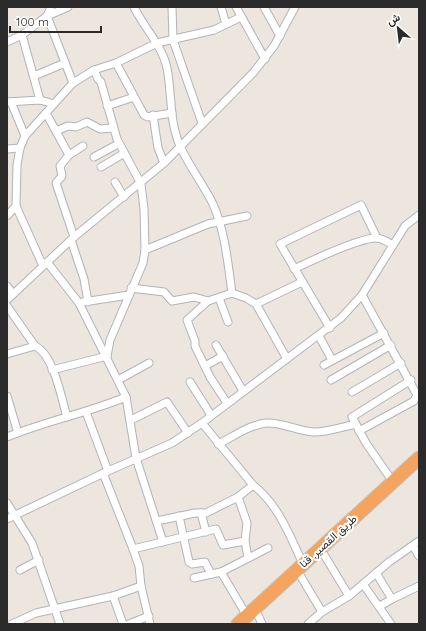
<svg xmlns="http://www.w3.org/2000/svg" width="426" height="631" font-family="Quicksand,Vazirmatn,sans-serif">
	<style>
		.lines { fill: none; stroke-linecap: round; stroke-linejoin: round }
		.street-casing { stroke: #b1b3bd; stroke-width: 9 }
		.highway-casing { stroke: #c4c4c4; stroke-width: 15 }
		.street { stroke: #fff; stroke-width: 7 }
		.highway { stroke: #f5a45f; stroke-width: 13 }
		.labels { text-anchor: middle; stroke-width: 4; stroke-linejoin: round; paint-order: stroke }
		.street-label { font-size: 11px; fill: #2b2b2b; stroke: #fff }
	</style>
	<rect width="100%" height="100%" fill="#ece6de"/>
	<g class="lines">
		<g class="street-casing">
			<g id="street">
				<path d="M51,7L47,16L73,83"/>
				<path d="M134,7C144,28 162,45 167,68C172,93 169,121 180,146C189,166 203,184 213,204C225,231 228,264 232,293"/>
				<path d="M172,7L173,40L202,123"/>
				<path d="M221,7L226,24"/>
				<path d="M236,7L265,59"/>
				<path d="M264,7L280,36"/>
				<path d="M22,35L40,100"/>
				<path d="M7,42L22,35L47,16L68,7"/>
				<path d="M116,63L144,115L148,117L172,113"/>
				<path d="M94,70L98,79L101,82L117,139L141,184L144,209L145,250L143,263L110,340L107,356"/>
				<path d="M34,76L65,63"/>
				<path d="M7,102L40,100L54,104"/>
				<path d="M11,102L25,136"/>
				<path d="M107,106L134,97"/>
				<path d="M46,113L69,155"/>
				<path d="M153,115L158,148L164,163"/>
				<path d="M56,131L68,126L76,127L87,122L100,129L113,128"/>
				<path d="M7,149L20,148"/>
				<path d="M94,157L118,144"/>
				<path d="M101,167L123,154"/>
				<path d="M115,182L124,197"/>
				<path d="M7,216L16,206"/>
				<path d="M74,237L56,183L62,176L60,166L69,155L83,146"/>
				<path d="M71,240L84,279L88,302"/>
				<path d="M145,250L208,224L247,216"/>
				<path d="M47,262L79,303L126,397L136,458L163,542"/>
				<path d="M43,266L16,206L17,165L20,148L25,136L73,83L94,70L116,63L157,43L214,30L241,17"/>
				<path d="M294,269C311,261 358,238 376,238C382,238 388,242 393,245"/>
				<path d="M7,286L13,294"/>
				<path d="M131,288L164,292L172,301L194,297L208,301"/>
				<path d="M219,298L228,322"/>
				<path d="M7,300L74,237L164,163L253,73L274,46L295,7"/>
				<path d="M83,302L129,295"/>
				<path d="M256,304L302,282"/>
				<path d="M7,306L35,346C54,355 61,397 67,417"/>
				<path d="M330,328L280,244L361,205L377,238"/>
				<path d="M319,336L332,360"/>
				<path d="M216,345L243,391"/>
				<path d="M7,354L35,346"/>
				<path d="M324,365L384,333"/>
				<path d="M205,366L223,356"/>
				<path d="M52,370L107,356"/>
				<path d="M118,380L149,363"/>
				<path d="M331,380L391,345"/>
				<path d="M190,382L211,415"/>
				<path d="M352,392L401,363"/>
				<path d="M7,396L18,433"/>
				<path d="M227,403L210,377L195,346V341L187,320L208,301L232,293L246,298L256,304L287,359"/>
				<path d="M86,412L108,471"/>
				<path d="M131,420L167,402L188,433"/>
				<path d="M202,423L253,485C278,504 290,536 303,564"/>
				<path d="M359,431L414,401L417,395L362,295"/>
				<path d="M7,437C46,421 87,413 126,397"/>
				<path d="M218,444C233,437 249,425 266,423C282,422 297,431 314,432C328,432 342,427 356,424"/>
				<path d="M103,473L133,549L139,566L141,586L150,624"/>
				<path d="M393,482L366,443L352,417L411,380"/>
				<path d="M238,497L247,523L245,541L248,558"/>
				<path d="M7,503L32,543L60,624"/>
				<path d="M201,513L206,532"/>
				<path d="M179,516L189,562L192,564L205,562L211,574"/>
				<path d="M7,519L108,471L172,443L202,423L341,318L362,295L405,226L419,215"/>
				<path d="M157,521L195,513H206L238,497L253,485"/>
				<path d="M413,546L419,556"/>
				<path d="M320,548L349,596"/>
				<path d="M133,549L216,529L223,545L245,541"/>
				<path d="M20,570L39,560"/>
				<path d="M297,570L322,612"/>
				<path d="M221,572L247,616"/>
				<path d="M376,573L392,599"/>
				<path d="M194,578L221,572L268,548"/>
				<path d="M363,584L391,624"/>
				<path d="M113,596L123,624"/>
				<path d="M380,606L392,599L419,586"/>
				<path d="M255,608L262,624"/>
				<path d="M12,624L36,613L113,596L141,586"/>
				<path d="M129,624L149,616"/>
				<path d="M308,624L322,612L349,596L389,562L419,541"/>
			</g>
		</g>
		<g class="highway-casing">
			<path id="highway" d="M238,624L419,458"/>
		</g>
		<use href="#street" class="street"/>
		<use href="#highway" class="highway"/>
	</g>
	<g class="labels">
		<g class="street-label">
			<text transform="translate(328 541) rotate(-42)" y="4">طريق القصير, قنا</text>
		</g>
	</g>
	<rect width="426" height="631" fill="none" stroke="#2b2b2b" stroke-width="16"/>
	<g transform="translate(398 28) rotate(332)" stroke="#ffffff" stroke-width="3" paint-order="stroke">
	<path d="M0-3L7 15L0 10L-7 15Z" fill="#2b2b2b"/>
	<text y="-6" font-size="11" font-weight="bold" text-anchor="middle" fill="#2b2b2b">ش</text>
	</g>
	<path d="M10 26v6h91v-6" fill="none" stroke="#2b2b2b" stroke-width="2"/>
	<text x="16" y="26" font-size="12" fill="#2b2b2b" stroke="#ffffff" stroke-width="3" paint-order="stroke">100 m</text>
</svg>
